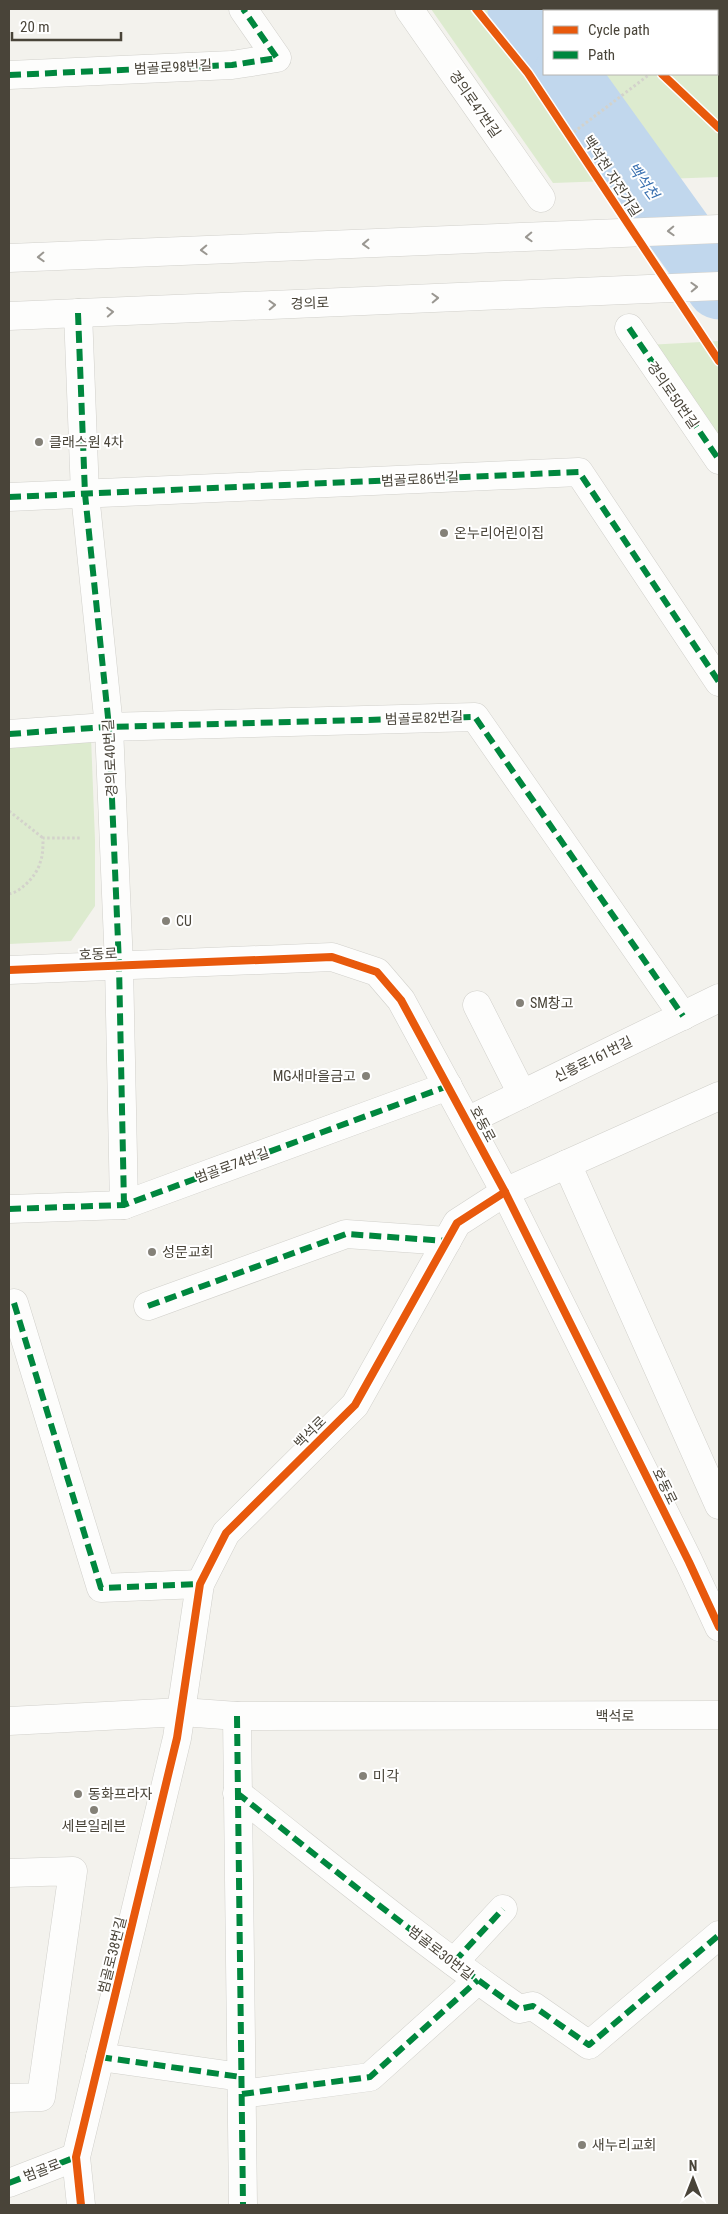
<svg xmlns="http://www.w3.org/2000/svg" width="728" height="2214" font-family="'Roboto Condensed','Noto Sans KR',sans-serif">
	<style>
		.green { fill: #ddebcf }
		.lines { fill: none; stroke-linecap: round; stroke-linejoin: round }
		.river { stroke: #c1d7ed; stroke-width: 65 }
		.minor-casing { stroke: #d1d0cb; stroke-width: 29 }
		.path { stroke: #d3d2cb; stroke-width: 3; stroke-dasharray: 2.5 2.5; stroke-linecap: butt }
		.minor { stroke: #fdfdfc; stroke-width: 28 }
		.quiet { stroke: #00873e; stroke-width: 6; stroke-dasharray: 12 6; stroke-linecap: butt }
		.cycleway-casing { stroke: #fff; stroke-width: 11 }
		.cycleway { stroke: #e8590c; stroke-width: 8 }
		.oneway { stroke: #9a9791 }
		.poi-dot { fill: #848178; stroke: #fff; stroke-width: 2 }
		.labels { text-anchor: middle; stroke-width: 4; stroke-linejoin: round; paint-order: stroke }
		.street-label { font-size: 14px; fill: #494439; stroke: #fff }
		.poi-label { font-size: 14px; fill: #494439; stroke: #fff; text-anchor: start }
		.water-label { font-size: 15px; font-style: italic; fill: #386faf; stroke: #fff }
	</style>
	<rect width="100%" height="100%" fill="#f3f2ed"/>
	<g class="green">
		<path d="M431,9H680L682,11H544V74H717V62L719,66V177L553,183Z"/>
		<path d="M719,341V442L647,345Z"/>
		<path d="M91,737L95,840V906L71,941L9,944V742Z"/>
	</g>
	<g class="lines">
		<g class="river">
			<path d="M520,9L544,43"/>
			<path d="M566,74L719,287"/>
		</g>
		<g class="minor-casing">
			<g id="minor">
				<path d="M409,9L541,198"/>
				<path d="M700,9L702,11"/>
				<path d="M717,32L719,36"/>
				<path d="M9,75L232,65L277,58L243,9"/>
				<path d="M9,258L719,229"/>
				<path d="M78,313L85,494L109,727L119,965L124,1205"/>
				<path d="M9,316L719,286"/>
				<path d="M629,328L719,460"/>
				<path d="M9,497L579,472L719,682"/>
				<path d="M9,734L106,727L475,717L683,1016"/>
				<path d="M9,970L332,957L377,972L401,1000L505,1192L689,1562L719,1627"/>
				<path d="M477,1005L522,1094"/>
				<path d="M467,1121L719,998"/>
				<path d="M567,1164L719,1096"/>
				<path d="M9,1209L124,1205L448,1086"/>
				<path d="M14,1303L101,1588L200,1584"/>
				<path d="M148,1306L346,1234L447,1241"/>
				<path d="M237,1716L243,2205"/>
				<path d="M9,1721L182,1712L237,1716L719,1715"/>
				<path d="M237,1793C330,1866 422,1942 519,2009L533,2006L589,2045L719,1935"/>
				<path d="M9,1873L73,1871L41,2097L9,2098"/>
				<path d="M454,1962L503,1909"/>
				<path d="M100,2057L241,2077"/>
				<path d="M242,2094L370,2077L478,1980"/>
				<path d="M9,2183L76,2157"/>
				<path d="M81,2205L76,2157L177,1738L200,1584L226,1533L355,1405L457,1223L505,1192L567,1164L719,1505"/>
			</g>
		</g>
		<g class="path">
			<path d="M570,135L650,74"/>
			<path d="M9,811L43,838"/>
			<path d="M9,894C21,892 37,875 40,863C43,855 43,847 43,838H82"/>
		</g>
		<use href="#minor" class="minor"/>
		<g class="quiet">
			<path d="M9,75L232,65L277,58L243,9"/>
			<path d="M78,313L85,494L109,727L119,965L124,1205"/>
			<path d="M629,328L719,460"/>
			<path d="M9,497L579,472L719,682"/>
			<path d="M9,734L106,727L475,717L683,1016"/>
			<path d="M9,1209L124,1205L448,1086"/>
			<path d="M14,1303L101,1588L200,1584"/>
			<path d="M148,1306L346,1234L447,1241"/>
			<path d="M237,1716L243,2205"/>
			<path d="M237,1793C330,1866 422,1942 519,2009L533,2006L589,2045L719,1935"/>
			<path d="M454,1962L503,1909"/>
			<path d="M100,2057L241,2077"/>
			<path d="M242,2094L370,2077L478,1980"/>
			<path d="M9,2183L76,2157"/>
		</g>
		<g class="cycleway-casing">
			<g id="cycleway">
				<path d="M476,9L528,73L719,361"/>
				<path d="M662,74L719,128"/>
				<path d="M9,970L332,957L377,972L401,1000L505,1192L689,1562L719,1627"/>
				<path d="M81,2205L76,2157L177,1738L200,1584L226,1533L355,1405L457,1223L505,1192"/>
			</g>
		</g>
		<use href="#cycleway" class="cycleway"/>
	</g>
	<defs><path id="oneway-chevron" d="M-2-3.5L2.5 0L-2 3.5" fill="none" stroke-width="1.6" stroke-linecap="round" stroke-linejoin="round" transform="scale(1.25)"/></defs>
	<g class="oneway">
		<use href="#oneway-chevron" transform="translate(671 231) rotate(178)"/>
		<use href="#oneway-chevron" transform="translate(529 237) rotate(178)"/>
		<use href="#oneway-chevron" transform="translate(366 244) rotate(178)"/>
		<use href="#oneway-chevron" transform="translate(204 250) rotate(178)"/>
		<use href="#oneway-chevron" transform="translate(41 257) rotate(178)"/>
		<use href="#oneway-chevron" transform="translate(694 287) rotate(-2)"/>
		<use href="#oneway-chevron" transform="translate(435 298) rotate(-2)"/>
		<use href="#oneway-chevron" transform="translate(272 305) rotate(-2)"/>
		<use href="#oneway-chevron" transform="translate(110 312) rotate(-3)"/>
	</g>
	<g class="poi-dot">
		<circle cx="39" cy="442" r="5"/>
		<circle cx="444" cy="533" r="5"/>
		<circle cx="166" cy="921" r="5"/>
		<circle cx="520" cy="1003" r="5"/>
		<circle cx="366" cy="1076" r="5"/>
		<circle cx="152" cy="1252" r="5"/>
		<circle cx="363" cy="1776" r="5"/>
		<circle cx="78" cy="1794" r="5"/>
		<circle cx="94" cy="1810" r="5"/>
		<circle cx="582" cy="2145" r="5"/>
	</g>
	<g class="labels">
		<g class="street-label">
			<text transform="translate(173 67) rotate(-3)" y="5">범골로98번길</text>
			<text transform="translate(475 104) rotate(55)" y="5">경의로47번길</text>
			<text transform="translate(612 176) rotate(57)" y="5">백석천 자전거길</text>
			<text transform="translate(310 303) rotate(-2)" y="5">경의로</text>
			<text transform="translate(673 395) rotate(55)" y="5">경의로50번길</text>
			<text transform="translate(420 479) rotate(-3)" y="5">범골로86번길</text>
			<text transform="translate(424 718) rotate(-2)" y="5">범골로82번길</text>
			<text transform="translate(110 758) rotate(-93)" y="5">경의로40번길</text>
			<text transform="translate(98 954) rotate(-3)" y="5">호동로</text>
			<text transform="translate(593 1059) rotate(-26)" y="5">신흥로161번길</text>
			<text transform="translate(483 1124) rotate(62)" y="5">호동로</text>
			<text transform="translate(232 1165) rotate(-20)" y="5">범골로74번길</text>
			<text transform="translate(310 1432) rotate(-45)" y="5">백석로</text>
			<text transform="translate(665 1486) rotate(64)" y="5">호동로</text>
			<text x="615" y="1721">백석로</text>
			<text transform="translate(441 1953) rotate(38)" y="5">범골로30번길</text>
			<text transform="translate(112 1955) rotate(-76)" y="5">범골로38번길</text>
			<text transform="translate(42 2170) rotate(-21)" y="5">범골로</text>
		</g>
		<g class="poi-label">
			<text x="49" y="447">클래스원 4차</text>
			<text x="454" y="538">온누리어린이집</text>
			<text x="176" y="926">CU</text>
			<text x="530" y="1008">SM창고</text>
			<text x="356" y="1081" text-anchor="end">MG새마을금고</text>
			<text x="162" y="1257">성문교회</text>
			<text x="373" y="1781">미각</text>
			<text x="88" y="1799">동화프라자</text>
			<text x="94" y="1831" text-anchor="middle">세븐일레븐</text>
			<text x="592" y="2150">새누리교회</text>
		</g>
		<g class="water-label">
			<text transform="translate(643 181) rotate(54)" y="5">백석천</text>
		</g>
	</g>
	<rect width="728" height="2214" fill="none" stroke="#494439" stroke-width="20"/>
	<rect x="543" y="10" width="175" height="65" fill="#ffffff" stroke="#b6b4b0"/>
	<rect x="553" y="26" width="25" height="8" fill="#e8590c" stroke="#b6b4b0"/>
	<text x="588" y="35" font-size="15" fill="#494439">Cycle path</text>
	<rect x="553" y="51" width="25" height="8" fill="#00873e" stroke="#b6b4b0"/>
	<text x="588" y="60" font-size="15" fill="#494439">Path</text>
	<g transform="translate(693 2179)" stroke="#ffffff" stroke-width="4" paint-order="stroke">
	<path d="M0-4L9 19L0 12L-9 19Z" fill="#494439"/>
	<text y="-8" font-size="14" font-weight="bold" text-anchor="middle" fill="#494439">N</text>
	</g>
	<path d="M12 32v8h109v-8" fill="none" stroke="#494439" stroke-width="2.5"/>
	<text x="20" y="32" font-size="15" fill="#494439" stroke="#ffffff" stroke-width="4" paint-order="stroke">20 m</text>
</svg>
